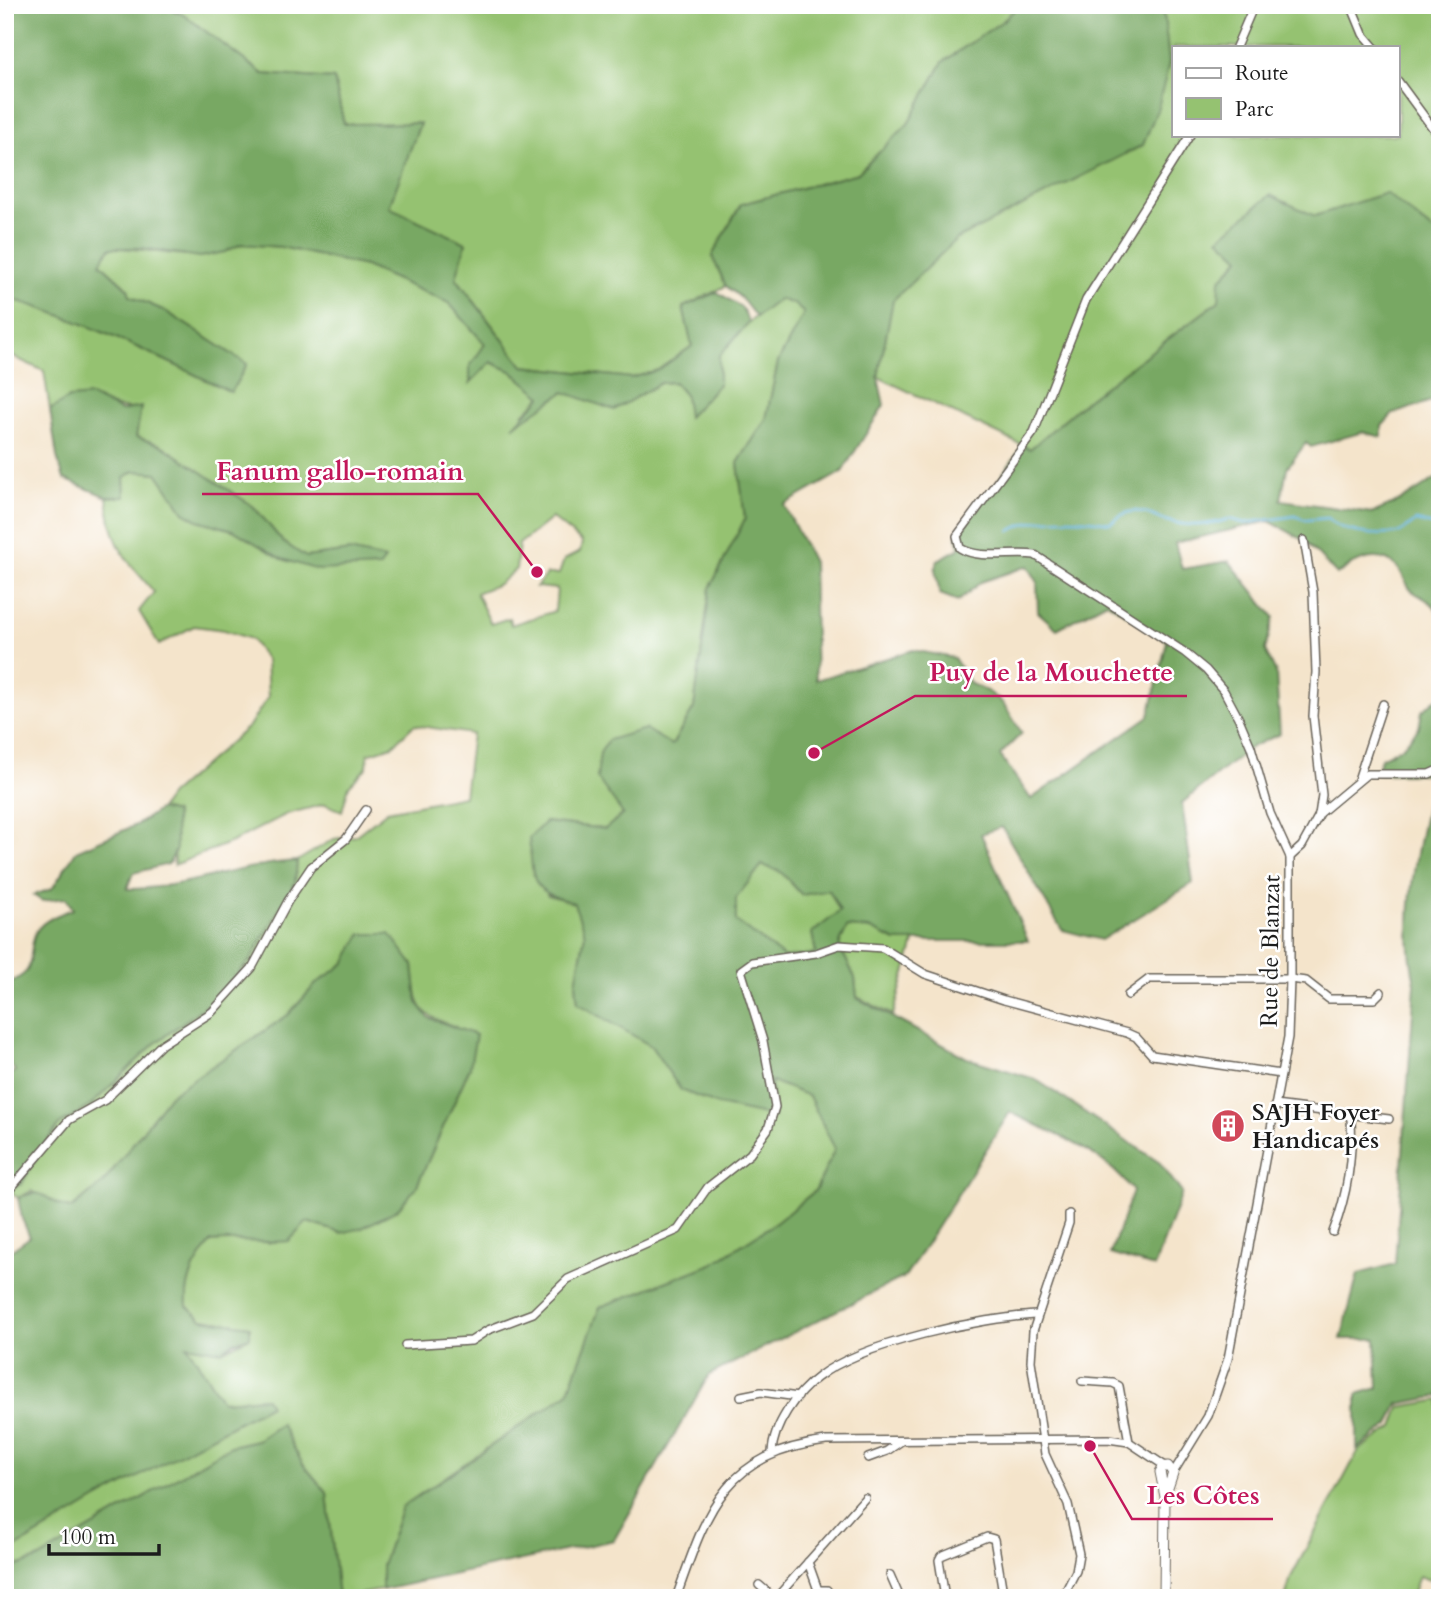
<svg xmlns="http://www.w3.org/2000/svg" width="1445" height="1603" font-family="Cardo,serif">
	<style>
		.green { fill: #95c271; stroke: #586f46; stroke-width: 2; fill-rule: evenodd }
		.forest { fill: #78a863; stroke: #4a6240; stroke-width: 2; fill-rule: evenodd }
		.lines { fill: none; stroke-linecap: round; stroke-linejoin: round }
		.stream { stroke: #62b2dc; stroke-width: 2.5 }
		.minor-casing { stroke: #686259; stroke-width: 10 }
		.tertiary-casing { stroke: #686259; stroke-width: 11 }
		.minor { stroke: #fff; stroke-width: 7 }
		.tertiary { stroke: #fff; stroke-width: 9 }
		.labels { text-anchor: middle; stroke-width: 5; stroke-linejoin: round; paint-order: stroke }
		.street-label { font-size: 24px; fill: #1c1c1c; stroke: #fff }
		.poi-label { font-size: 24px; font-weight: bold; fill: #1c1c1c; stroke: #fff; text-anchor: start }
		.leader { fill: none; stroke: #c2185b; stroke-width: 2.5 }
		.callout-dot { fill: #c2185b; stroke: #fff; stroke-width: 2.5 }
		.callout-label { font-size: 26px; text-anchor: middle; font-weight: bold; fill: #c2185b; stroke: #fff; stroke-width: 5; stroke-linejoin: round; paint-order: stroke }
	</style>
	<rect width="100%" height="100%" fill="#fff"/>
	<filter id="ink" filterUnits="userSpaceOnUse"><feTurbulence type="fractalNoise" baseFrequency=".0143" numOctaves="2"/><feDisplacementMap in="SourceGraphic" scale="14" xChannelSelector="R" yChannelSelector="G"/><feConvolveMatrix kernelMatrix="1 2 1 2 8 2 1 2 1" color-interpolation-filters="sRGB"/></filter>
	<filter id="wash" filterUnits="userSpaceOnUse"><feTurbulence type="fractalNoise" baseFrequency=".00686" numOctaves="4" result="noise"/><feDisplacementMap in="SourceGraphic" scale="28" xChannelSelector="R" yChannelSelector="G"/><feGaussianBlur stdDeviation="1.57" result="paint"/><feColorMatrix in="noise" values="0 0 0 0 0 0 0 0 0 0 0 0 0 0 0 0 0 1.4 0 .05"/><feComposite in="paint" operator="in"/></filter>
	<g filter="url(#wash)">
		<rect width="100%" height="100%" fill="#f4e4cb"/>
		<g class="green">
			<path d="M162,5H1019L1004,20L943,62L908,124L858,173L741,204L712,256L726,286L683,307L692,346L658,370L632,378L523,366L456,277L466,243L388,207L420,124H344L334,79L263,74L184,15Z"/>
			<path d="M1163,5H1440V236L1386,193L1315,216L1219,238L1240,258L1220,280V300L1088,399L1030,449L878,377L893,300L956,239L1143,145L1169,63ZM1174,47H1398V135H1174Z"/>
			<path d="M241,244L281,247L365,266L449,303L485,344L470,382L490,362L511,371L542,396L523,414L564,392L614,410L661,383L674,382L685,395L689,416L719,384V356L749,322L779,299L794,304L804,313L778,362L766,419L738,463L745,519L710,588L694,708L672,745L623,813L606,829L546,822L547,895L574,902L585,934L576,983L578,1003L651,1046L681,1090L718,1105L771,1080L809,1096L835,1149L816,1190L777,1222L712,1264L600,1307L568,1393L402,1507L382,1566V1590L338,1598L327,1493L302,1463L281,1425L257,1440L231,1446L38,1559L5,1570V1554L266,1398L222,1401L187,1345L222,1351L250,1337V1326L202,1319L187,1307C185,1279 195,1264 211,1242L242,1239L269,1243L307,1222L341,1233L416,1188L470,1067L455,1026C414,1014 418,1004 413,965L345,963L316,984L288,1015L170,1095L103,1183L72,1208L59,1206L32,1191L18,1198L7,1190L59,1125L91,1105L154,1044L212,1001L250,961L295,882L297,861L334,839L355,836L387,811L464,796L472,734L414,725L392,746L368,754L367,767L349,786L342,811L325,804L287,814L234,841L174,865L175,813L160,809L170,795L249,726L268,697L266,660L251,639L224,630L194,626L159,645L139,611L154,592C122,555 113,547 107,497H125L124,478L134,471L158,473L184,512L198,520L233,530L282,559L380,567L350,551L306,557L283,542L254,507L161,445L136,437L141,408C97,414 100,380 50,410L44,371L5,353V297C85,320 157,356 231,392L247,364L165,311L130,296L128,288L100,263L110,248C158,247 195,267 241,244ZM552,518L582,542L580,552L564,560L559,574H547L536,587L557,589L555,611L511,625L509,618L491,624L476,593L499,584L516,569L519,544Z"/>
			<path d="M762,865L781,872L802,895L829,890L840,912L812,933L816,953L784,958L735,921L736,898Z"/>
			<path d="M847,927L871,929L896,941L915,939L893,1015L857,997L855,978L839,945Z"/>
			<path d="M1440,1400V1584L1419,1576L1411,1598H1285L1291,1577L1359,1450L1393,1427L1400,1407Z"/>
		</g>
		<g class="forest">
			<path d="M5,5H162L184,15L263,74L334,79L344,124L420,123L389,207L466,243L456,278L523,366L632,378L658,370L692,346L683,307L717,292L741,307L749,322L719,356V384L688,417L685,395L674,382L660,383L614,410L564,392L513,427L542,396L511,371L491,362L470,383V366L485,344L449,303L365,266L281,247L241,244L225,252L200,257L141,248H110L100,263L128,289L130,296L165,311L247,364L231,392C157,356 85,320 5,297Z"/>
			<path d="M1019,5H1163L1169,63L1158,108L1143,145L957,239L893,300L878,377L884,405L842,472L784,505L813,562L816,680L913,650L954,658L971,684L989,692L1003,703L1022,733L1000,755L1031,799L1149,716L1167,641L1107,602L1057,629L1038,612L1037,581L1028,566L981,582L958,601L940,594L935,570L938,560L960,548L957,536L1023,446L1030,449L1088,399L1219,301L1220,280L1240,258L1219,238L1270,195L1315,216L1386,193L1440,236V398L1393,414L1382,426V437L1363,432L1311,447L1306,443L1287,468L1281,500L1373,513L1402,500L1440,476V616C1433,600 1425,600 1412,591C1405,585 1404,574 1397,567C1378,549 1354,561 1337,575L1304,540L1269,521L1175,543L1182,569L1229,561L1274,617L1265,650L1276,673L1280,734L1251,747L1182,803L1193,883L1101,940L1062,930L1002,827L981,834L1028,941H896L871,929L847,927L839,945L855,978L857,998L967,1058L1035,1079L1160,1163L1182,1193L1154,1267L1110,1254L1133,1191C1101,1149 1057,1136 1010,1112L906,1276L709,1375L614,1540L382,1590V1566L402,1507L568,1393L600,1307L712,1264L777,1222L816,1190L835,1149L809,1096L771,1081L774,1117L718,1105L681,1090L651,1046L578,1003L576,983L585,934L574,903C528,890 534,882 529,838L545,822L605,829L623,814L597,778L600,753L608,740L645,729L672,745L694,708L710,588L745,519L738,463L766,419L778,362L804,313L794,304L779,299L756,317L741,298L726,286L712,256L741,204L858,173L908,124L943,62L1004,20ZM762,865L781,872L802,895L829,890L840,911L812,933L816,953L785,958L736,921V898Z"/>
			<path d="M91,396L121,411L141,407L136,437L161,445L254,507L283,542L306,557L350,551L385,559L380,567L318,570L282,559L233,530L198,520L184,512L157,473L134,471L124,478L125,497H107L64,479L57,457L50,410L69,398Z"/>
			<path d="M1440,696V1396L1398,1404L1389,1425L1357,1449V1394L1378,1388L1376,1339H1341L1358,1274L1395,1264L1415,983C1403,931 1411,880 1422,828C1426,808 1430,794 1429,774H1375L1381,758L1402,747L1419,728L1422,711Z"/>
			<path d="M160,809L175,813L176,849L169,864L133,873L127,889C186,889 239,864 297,861L295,882L250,961L212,1001L154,1044L91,1105L59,1125L37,1155L22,1184L5,1191V1078L15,1071L5,1056V985C39,969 26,966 34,937C38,921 59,914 73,909L66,898L42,901L33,895L52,889L76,851L138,824Z"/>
			<path d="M361,934H390L413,965L417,1002L429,1018L476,1035L470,1067L416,1188L397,1210L362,1228L341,1233L307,1222L289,1241C263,1244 238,1239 211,1242C195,1264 185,1279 187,1306L202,1319L250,1326V1337L234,1342L222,1351L187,1345L222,1401L266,1398L270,1405L97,1499L5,1554V1255L30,1237L22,1219L18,1198C48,1184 46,1206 72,1208L103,1183L170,1095L288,1015L316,984L345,963Z"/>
			<path d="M281,1424L302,1463L327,1493L338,1598H5V1570L38,1559L231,1446L257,1440Z"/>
		</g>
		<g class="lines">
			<path class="stream" d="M1010,531C1033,515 1083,518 1110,523C1136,501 1145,515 1171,522C1191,527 1211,525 1229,519L1245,523L1295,516L1306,520L1328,518C1341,533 1377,537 1397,533C1404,531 1410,525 1416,521L1433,525L1440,520"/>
		</g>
	</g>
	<g filter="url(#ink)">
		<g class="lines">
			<g class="minor-casing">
				<g id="minor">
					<path d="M1351,5L1363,34L1374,47"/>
					<path d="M1236,47L1254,5"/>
					<path d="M1398,81L1440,138"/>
					<path d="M1358,780L1383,704"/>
					<path d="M1319,814L1367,774H1429L1440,769"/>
					<path d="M1290,857L1302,846L1319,815L1322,795L1313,716L1316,672L1313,592L1304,540"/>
					<path d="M1128,995L1149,979H1290L1306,981L1329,999H1374L1381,992"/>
					<path d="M1275,1105L1346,1114L1351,1118C1353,1157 1347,1196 1333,1232"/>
					<path d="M1347,1114L1389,1119"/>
					<path d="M5,1195L69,1120L105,1100L162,1044L212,1012L252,968L288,901L311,867L346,839L366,810"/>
					<path d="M405,1345L471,1341L488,1330L533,1313L568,1279L678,1230L708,1187L750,1154L768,1129L775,1107L763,1041L741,970L752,962L816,953L839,945L883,948L925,974L1004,1000L1127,1033L1136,1037L1152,1055L1281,1074"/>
					<path d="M1082,1381L1113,1383L1119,1386L1129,1442"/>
					<path d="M741,1396L761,1392L798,1397"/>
					<path d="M772,1453C773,1426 796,1393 818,1377C861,1343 983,1317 1038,1315"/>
					<path d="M868,1458L887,1451L900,1442"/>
					<path d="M1173,1473L1208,1416L1228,1359L1288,1037L1290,979V857L1270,813L1251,747L1239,719L1224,691L1206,670L1184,652L1035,555C1011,552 979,560 960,548L957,536L1034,432L1086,300L1190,135"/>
					<path d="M808,1562L818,1590H827"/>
					<path d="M890,1575L900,1598"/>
					<path d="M759,1585L774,1598"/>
					<path d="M676,1598C707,1511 723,1454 826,1441L1108,1439L1129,1442L1165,1466"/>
					<path d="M776,1598L865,1498"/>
					<path d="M945,1598L939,1560L941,1556L987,1537L994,1539L1002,1587L999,1598"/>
					<path d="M1062,1598L1076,1571L1079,1554L1068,1504L1045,1454L1031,1361L1033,1331L1069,1223V1214"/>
				</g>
			</g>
			<g class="tertiary-casing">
				<path id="tertiary" d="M1164,1598L1165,1497L1160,1472L1163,1467L1168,1466L1173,1473L1165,1497"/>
			</g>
			<use href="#minor" class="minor"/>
			<use href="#tertiary" class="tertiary"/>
		</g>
	</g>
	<defs>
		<g id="building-disc" transform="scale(1.75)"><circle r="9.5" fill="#d1495b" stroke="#fff"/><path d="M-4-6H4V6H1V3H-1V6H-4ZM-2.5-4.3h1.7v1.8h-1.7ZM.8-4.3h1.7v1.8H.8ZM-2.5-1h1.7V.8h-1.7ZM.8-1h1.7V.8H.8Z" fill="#fff"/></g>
	</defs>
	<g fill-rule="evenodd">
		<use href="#building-disc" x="1228" y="1126"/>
	</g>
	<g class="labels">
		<g class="street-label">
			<text transform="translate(1270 951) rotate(-89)" y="8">Rue de Blanzat</text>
		</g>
		<g class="poi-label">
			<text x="1252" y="1120">SAJH Foyer<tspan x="1252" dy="28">Handicapés</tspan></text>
		</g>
	</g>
	<path class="leader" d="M537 572L478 494H202M814 753L915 696H1187M1090 1446L1132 1519H1273"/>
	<g class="callout-dot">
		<circle cx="537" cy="572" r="7"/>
		<circle cx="814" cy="753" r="7"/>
		<circle cx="1090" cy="1446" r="7"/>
	</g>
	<g class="callout-label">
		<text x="340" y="480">Fanum gallo-romain</text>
		<text x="1051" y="681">Puy de la Mouchette</text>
		<text x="1203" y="1504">Les Côtes</text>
	</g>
	<rect width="1445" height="1603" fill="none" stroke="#fff" stroke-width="28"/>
	<rect x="1172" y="46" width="228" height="91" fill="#ffffff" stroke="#a4a4a4" stroke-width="2"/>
	<rect x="1186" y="68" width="35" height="10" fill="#ffffff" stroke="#a4a4a4" stroke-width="2"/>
	<text x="1235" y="80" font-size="21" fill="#1c1c1c">Route</text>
	<rect x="1186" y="98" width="35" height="21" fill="#95c271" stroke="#a4a4a4" stroke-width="2"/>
	<text x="1235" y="116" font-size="21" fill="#1c1c1c">Parc</text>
	<path d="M49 1544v10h110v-10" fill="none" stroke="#1c1c1c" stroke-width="3.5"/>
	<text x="60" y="1544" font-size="21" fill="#1c1c1c" stroke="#ffffff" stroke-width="5" paint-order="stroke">100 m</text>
</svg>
